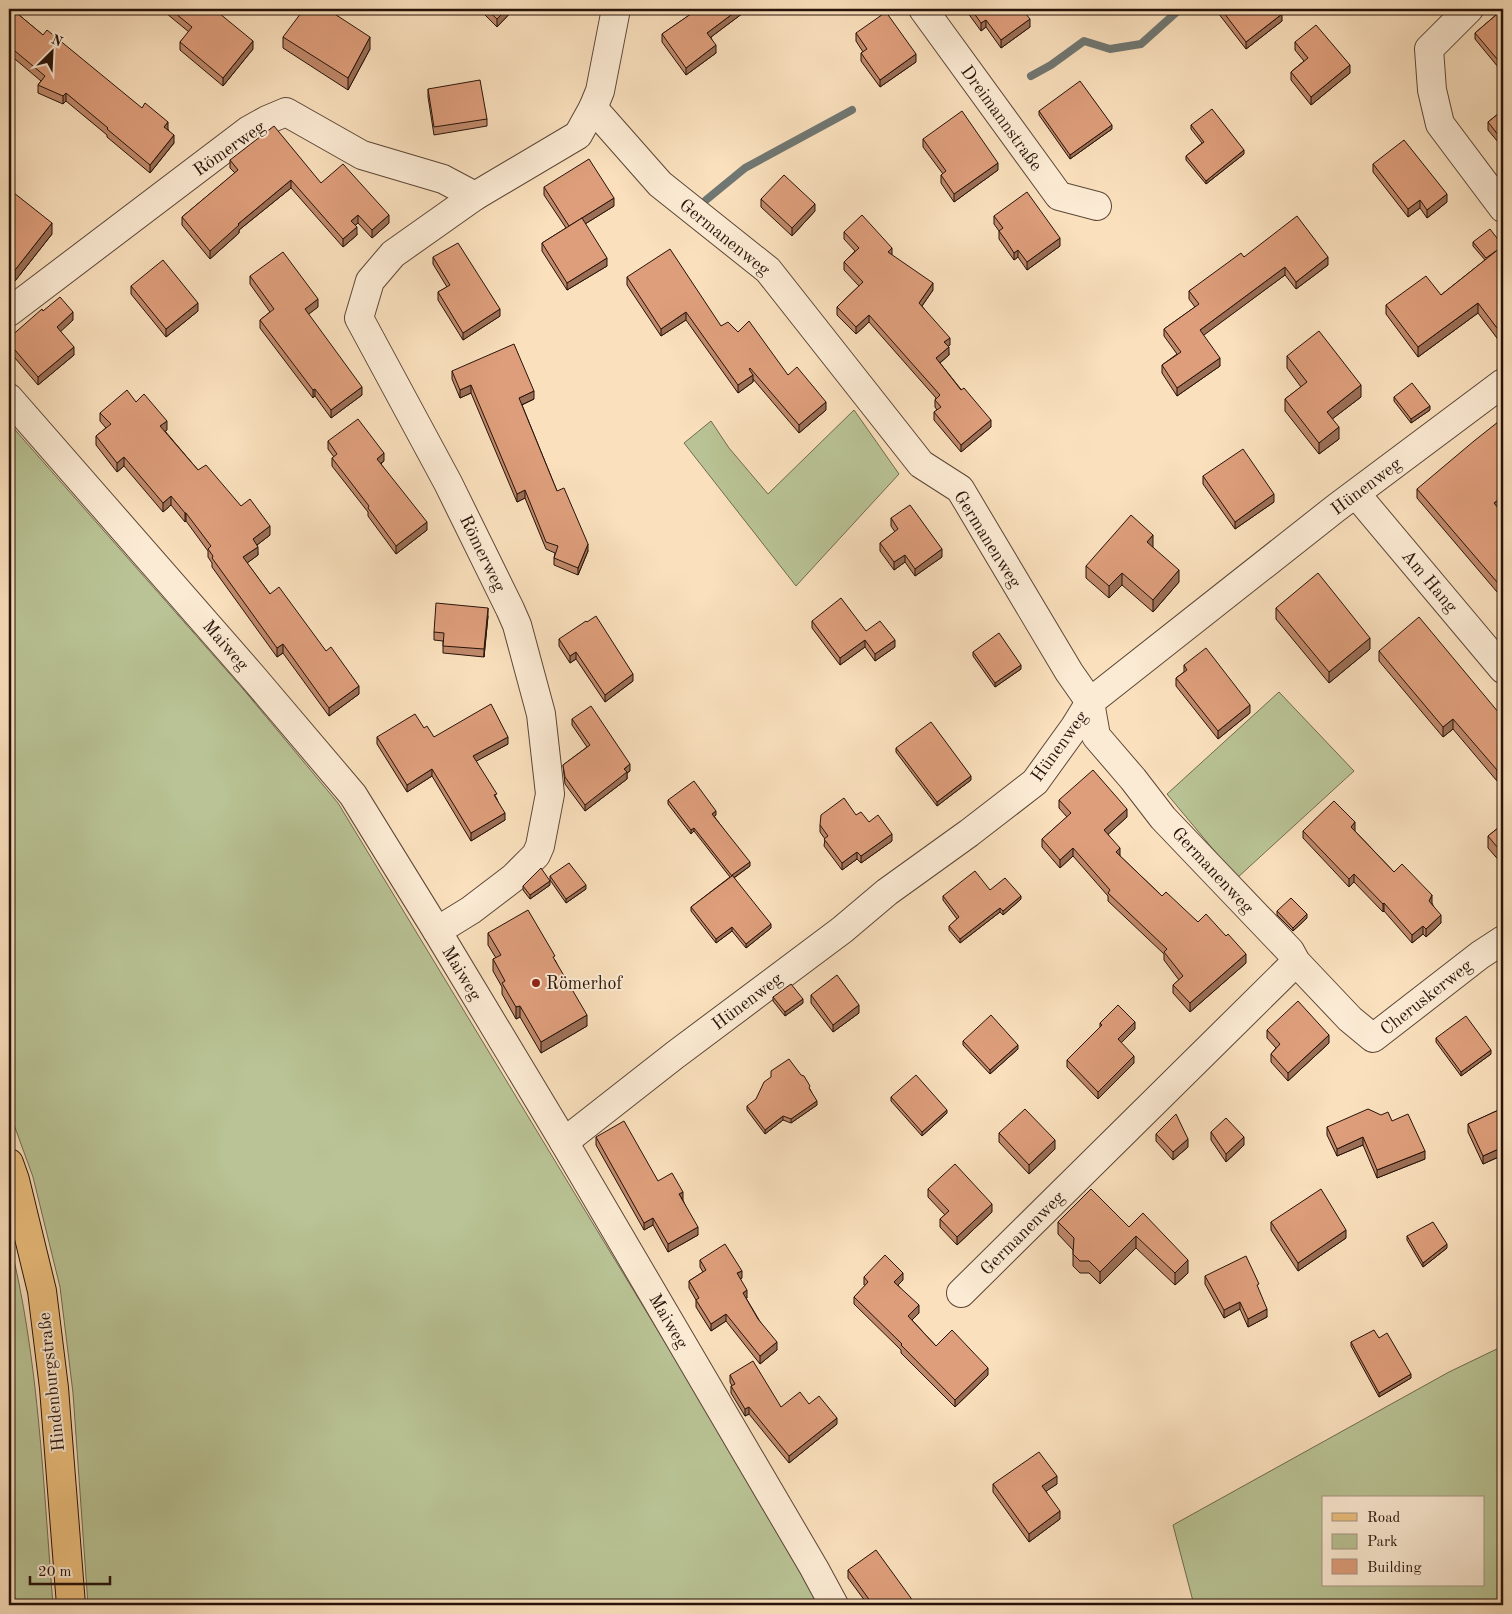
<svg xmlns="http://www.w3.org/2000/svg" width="1512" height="1614" font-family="'Old Standard TT',serif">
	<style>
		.green { fill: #b9c395; stroke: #706a4f; fill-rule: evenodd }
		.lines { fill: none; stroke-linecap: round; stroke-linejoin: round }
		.stream { stroke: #707773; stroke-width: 8 }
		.minor-casing { stroke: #5c4636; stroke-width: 30 }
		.major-casing { stroke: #271209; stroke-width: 30 }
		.minor { stroke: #fcebd4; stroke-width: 28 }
		.major { stroke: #edc07e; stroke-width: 28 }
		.wall { fill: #bf886a; stroke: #271209 }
		.shaded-wall { fill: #9b6f56; stroke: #271209 }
		.building { fill: #de9e7b; stroke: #271209 }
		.poi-dot { fill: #8f2418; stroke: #fcebd4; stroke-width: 2 }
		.labels { text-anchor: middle; stroke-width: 4; stroke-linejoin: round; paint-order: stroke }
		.street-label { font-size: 18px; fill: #271209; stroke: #fcebd4 }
		.poi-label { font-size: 18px; fill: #271209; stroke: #fcebd4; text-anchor: start }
	</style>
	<rect width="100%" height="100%" fill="#fae0bd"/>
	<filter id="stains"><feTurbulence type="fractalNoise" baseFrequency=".004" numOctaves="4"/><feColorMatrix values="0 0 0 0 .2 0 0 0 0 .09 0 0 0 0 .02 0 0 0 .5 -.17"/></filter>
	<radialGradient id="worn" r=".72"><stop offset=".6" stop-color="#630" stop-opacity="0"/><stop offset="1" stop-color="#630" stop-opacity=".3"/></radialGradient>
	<g class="green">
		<path d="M854,410L899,474L796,586L684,443L711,421L729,448L768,494Z"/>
		<path d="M9,423L243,689L338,803L706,1410L819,1605H88L73,1393L60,1287L33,1177L9,1111Z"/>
		<path d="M1279,692L1354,771L1237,878L1167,794Z"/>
		<path d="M9,1239C39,1358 43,1483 53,1605H9Z"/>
		<path d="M1503,1346V1605H1194L1173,1525L1449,1372ZM1323,1498H1483V1585H1323Z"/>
	</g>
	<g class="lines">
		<g class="stream">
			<path d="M1031,76L1051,65L1084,41L1110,49L1141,44L1180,9"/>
			<path d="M706,200L745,168L852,110"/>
		</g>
		<g class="minor-casing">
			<g id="minor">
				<path d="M923,9L1059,196L1097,206"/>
				<path d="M1469,9L1429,49L1432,90L1440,124L1503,208"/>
				<path d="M593,108L660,184L768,270L921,464L960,489L1069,672L1090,702L1096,736L1133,779L1163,818L1290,951L1296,962L1350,1019L1373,1038L1480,955L1503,940"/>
				<path d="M9,312L249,130L267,120L286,112L362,155L443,179L475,196"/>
				<path d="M9,398L252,676L353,795L437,931L564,1142L814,1568L834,1605"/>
				<path d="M1356,494L1503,669"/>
				<path d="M437,931L471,910L513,878L536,855L540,846L550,794L541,714L517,625L510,609L448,483L359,318L370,281L393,254L475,196L578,135L593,108L600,91L616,9"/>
				<path d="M564,1142L675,1055L842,930L887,892L969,833L1035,782L1074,728L1090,702L1336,508L1503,383"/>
				<path d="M961,1293L1296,962"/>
			</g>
		</g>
		<g class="major-casing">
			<path id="major" d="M9,1163L15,1180L42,1291L54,1388L71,1605"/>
		</g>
		<use href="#minor" class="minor"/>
		<use href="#major" class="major"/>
	</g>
	<g class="wall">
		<path d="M9,9H13V10L43,35L168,129L174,143L150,173L107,137V135L66,101L63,104L38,93V85L41,81L9,54Z"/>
		<path d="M161,9H214L253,49L223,86L180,50V42L189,32Z"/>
		<path d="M479,9H514L497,27Z"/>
		<path d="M675,9H747V10L711,37L716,53L686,75L662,42V34L691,14Z"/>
		<path d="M965,9H1022L1030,27L1001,48L986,27L981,31Z"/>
		<path d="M1144,9H1155L1149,14Z"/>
		<path d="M1215,9H1278L1282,21L1246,49Z"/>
		<path d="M1503,9V73L1475,39V33Z"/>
		<path d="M856,33L916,62L880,87L861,61V53L863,52L856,41Z"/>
		<path d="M283,37L370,49L348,90L283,48Z"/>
		<path d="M1295,42L1350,73L1311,105L1291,80V72L1304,61L1295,50Z"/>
		<path d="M428,89L487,119V126L434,135L428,97Z"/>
		<path d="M1503,110V148L1488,130V122Z"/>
		<path d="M1039,111L1112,129L1070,159L1039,115Z"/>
		<path d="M1191,125L1244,154L1206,184L1186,160V156L1202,143L1191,129Z"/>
		<path d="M923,139L998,170L954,202L941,183V175L943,174L923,147Z"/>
		<path d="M230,160L321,183L389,223L372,238L358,223L355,225L357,235L343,247L291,188L239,230V233L210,259L182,225V217L235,173L230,168Z"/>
		<path d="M1373,164L1447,202L1427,218L1420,208L1408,217L1373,172Z"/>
		<path d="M544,187L614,206L585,224L607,266L567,290L542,251V243L566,228L544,195Z"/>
		<path d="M9,189L52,234L15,281L9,276Z"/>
		<path d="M761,199L815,211L792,236L761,207Z"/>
		<path d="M994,216L1060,246L1027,270L1018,257L1014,260L999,239V231L994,224Z"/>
		<path d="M844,232L892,256L933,290L922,306L950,345L948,347L949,355L940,363L991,427L961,452L934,420V412L937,410L935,407V400L936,398L869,322L856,334L837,315V307L859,286L844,270V262L855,251L844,239Z"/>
		<path d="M1473,242L1503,250H1502L1503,252V346L1478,313L1418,357L1386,314V305L1441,295L1485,260L1473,246Z"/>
		<path d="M433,257L500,316L463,340L438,300V292L447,287L433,264Z"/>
		<path d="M1244,257L1328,265L1296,289L1285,275L1203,335L1220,366L1177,396L1162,373V365L1177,354L1164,336V329L1195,307L1189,299V291Z"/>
		<path d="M250,276L318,307L308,314L362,395L331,418L315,396L313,398L260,328V320L270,312L250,284Z"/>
		<path d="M627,277L721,326L738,332L788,375L826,410L799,433L753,379V382L738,393L686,320L661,336L627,285Z"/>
		<path d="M131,286L198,311L166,337L131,294Z"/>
		<path d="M43,311L73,320L60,331L74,355L38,385L9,351V338Z"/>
		<path d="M1287,356L1361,397L1332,419L1339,439L1319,454L1285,411V399L1301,387L1287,368Z"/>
		<path d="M452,371L534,399L522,405L557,491L588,551L578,575L554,565V558L555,553L546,549L525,498L517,502L471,393L460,398L452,379Z"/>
		<path d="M1394,397L1430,410L1411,423L1394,401Z"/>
		<path d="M136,402L167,430L165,431L198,470L241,506L270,535L257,545L258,555L247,563L270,594L326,651L359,694L329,716L283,653L277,657L212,567V563L208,557V551L186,521L185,522L171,505L163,512L124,466L117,472L96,445V436L106,428L100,421V413Z"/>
		<path d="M328,441L384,461L381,464L427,530L396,554L368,516V512L332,466V458L334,457L328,449Z"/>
		<path d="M1203,476L1274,502L1235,529L1203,484Z"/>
		<path d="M1417,489L1499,509L1503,514V599L1417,498Z"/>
		<path d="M891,518L942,557L915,576L905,562L894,570L880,551V543L895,532L891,526Z"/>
		<path d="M1153,547L1179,582L1153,612L1122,585L1109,598L1086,578V566Z"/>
		<path d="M1276,608L1370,649L1329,683L1276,619Z"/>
		<path d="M488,616L484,657L443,653V641L434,640V632Z"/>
		<path d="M812,621L866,631L895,647L875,661L865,647L840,665L812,628Z"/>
		<path d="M559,639L633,681L605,702L576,659L570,663L559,646Z"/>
		<path d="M1379,651L1499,713L1503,714V775L1497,781L1453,729L1443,737L1379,661Z"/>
		<path d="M973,652L1021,669L995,687L973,656Z"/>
		<path d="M1184,665L1250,713L1218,739L1176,686V678L1184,672Z"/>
		<path d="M572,719L630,771L627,773V779L585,811L565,784L563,765L587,747L572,725Z"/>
		<path d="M424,728L434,737L508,744L476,761L497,799L505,820L471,841L432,776L407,792L377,744V737Z"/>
		<path d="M896,748L971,780L937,806L896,752Z"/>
		<path d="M668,800L716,815L714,816L750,866L734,878L771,928L746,948L732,931L716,943L691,911V907L730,877L694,831L691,834L668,804Z"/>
		<path d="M1059,800L1127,817L1108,834L1120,856L1162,896L1198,922L1246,963L1190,1012L1173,993V985L1179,980L1164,960V954L1108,901V896L1073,856L1060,868L1042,847V839L1067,817L1059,808Z"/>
		<path d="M856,815L869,822L892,841L861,863L857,859L842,870L824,846L825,839L820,832V825Z"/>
		<path d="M1503,824V864H1502L1488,848V836Z"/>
		<path d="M1355,830V831L1394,872L1432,903L1441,923L1426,937L1423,934L1412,943L1384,911L1383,912L1354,882L1349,887L1303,838V831Z"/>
		<path d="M550,876L586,889L566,903L550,880Z"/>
		<path d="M550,885L530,899L523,890V886Z"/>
		<path d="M990,890L1021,899L1003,915L1000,912L960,943L949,930V926L957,919L943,900V896Z"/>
		<path d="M1277,911L1307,918L1293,931L1277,915Z"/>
		<path d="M488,933L555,960L587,1026L541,1053L520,1017L516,1019L502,994V987L493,971V959L496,958L488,945Z"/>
		<path d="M811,995L859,1013L833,1032L811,1003Z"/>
		<path d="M773,997L803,1003L785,1016L773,1001Z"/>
		<path d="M1100,1023L1135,1029L1121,1043L1134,1063L1098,1099L1067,1067V1060L1100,1027Z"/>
		<path d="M1267,1030L1329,1043L1288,1081L1271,1062V1054L1276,1048L1267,1038Z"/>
		<path d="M1436,1038L1491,1054L1461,1076L1436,1042Z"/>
		<path d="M963,1041L1018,1049L990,1074L963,1045Z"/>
		<path d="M810,1089L817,1105L791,1123L783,1120L765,1134L747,1110V1106Z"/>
		<path d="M891,1097L947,1113L922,1136L891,1101Z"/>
		<path d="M1503,1108V1155L1483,1164L1468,1132V1124Z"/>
		<path d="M1392,1121L1425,1159L1377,1178L1363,1145L1337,1156L1327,1135V1127Z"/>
		<path d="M1211,1132L1244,1145L1226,1162L1211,1140Z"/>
		<path d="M999,1133L1055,1149L1029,1174L999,1142Z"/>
		<path d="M1156,1134L1188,1147L1173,1160L1156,1141Z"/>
		<path d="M596,1137L683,1200L698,1235L668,1252L653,1225L644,1230L596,1145Z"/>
		<path d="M928,1189L992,1212L957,1245L940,1227V1219L945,1215L928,1197Z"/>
		<path d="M1058,1222L1129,1227L1188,1273L1175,1285L1136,1248L1100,1284L1089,1273H1080L1073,1266V1250L1058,1234Z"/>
		<path d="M1271,1222L1346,1238L1298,1271L1271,1230Z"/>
		<path d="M1407,1236L1447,1248L1423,1267L1407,1240Z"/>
		<path d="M700,1260L742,1278L740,1279L747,1298H746L777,1350L760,1364L726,1321L711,1331L696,1307V1300L689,1288V1281L703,1272L700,1267Z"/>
		<path d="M1205,1276L1259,1291L1267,1317L1248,1327L1240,1309L1224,1318L1205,1284Z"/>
		<path d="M864,1277L903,1280L898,1285L919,1313L912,1320L936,1346L988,1375L955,1407L901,1353V1350L854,1304V1297L865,1286L864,1285Z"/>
		<path d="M1379,1338L1411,1378L1379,1397L1351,1346V1342Z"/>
		<path d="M730,1375L781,1407L809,1404L837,1424L789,1463L749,1414L745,1416L731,1393V1386H732L730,1382Z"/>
		<path d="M993,1484H1057L1046,1491L1060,1519L1029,1542L993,1492Z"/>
		<path d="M848,1570L916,1605H868L848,1578Z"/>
	</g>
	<g class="shaded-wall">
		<path d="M507,9H514L497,27V19Z"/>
		<path d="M739,9H747V10L707,40V33Z"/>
		<path d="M1149,9H1155L1149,14Z"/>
		<path d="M1282,14V21L1246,49V42Z"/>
		<path d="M1030,19V27L1001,48V40Z"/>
		<path d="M986,20V27L981,31V23Z"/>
		<path d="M370,37V49L348,90V78Z"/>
		<path d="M253,41V49L223,86V78Z"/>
		<path d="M716,45V53L686,75V68Z"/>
		<path d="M916,54V62L880,87V80Z"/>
		<path d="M1350,65V73L1311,105V97Z"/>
		<path d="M66,93V101L63,104V96Z"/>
		<path d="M168,122V129L164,134V127Z"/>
		<path d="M1112,125V129L1070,159V155Z"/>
		<path d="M174,135V143L150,173V165Z"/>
		<path d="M1244,150V154L1206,184V181Z"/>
		<path d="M998,163V170L954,202V194Z"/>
		<path d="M291,180V188L239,230V233L210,259V251L238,224Z"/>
		<path d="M1447,194V202L1427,218V210Z"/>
		<path d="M614,198V206L569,234V226Z"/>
		<path d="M1420,200V208L1408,217V209Z"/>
		<path d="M815,204V211L792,236V228Z"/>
		<path d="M358,215V223L351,229V221Z"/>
		<path d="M389,215V223L372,238V230Z"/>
		<path d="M52,223V234L15,281V270Z"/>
		<path d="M357,227V235L343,247V239Z"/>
		<path d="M1060,238V246L1027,270V262Z"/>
		<path d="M892,248V256L888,252Z"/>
		<path d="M1018,250V257L1014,260V253Z"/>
		<path d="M1328,257V265L1296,289V282Z"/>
		<path d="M607,258V266L567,290V283Z"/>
		<path d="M1285,267V275L1200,338V330Z"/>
		<path d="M933,283V290L919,310V303Z"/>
		<path d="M318,299V307L305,317V309Z"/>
		<path d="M198,303V311L166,337V329Z"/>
		<path d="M1478,303V313L1418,357V347Z"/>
		<path d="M500,309V316L463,340V333Z"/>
		<path d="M73,312V320L57,335V327Z"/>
		<path d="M686,312V320L661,336V329Z"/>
		<path d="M869,315V322L856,334V327Z"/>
		<path d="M950,338V345L944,350V342Z"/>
		<path d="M74,347V355L38,385V377Z"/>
		<path d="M949,347V355L936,366V358Z"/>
		<path d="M1220,358V366L1177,396V388Z"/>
		<path d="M753,375V382L738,393V385Z"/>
		<path d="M471,385V393L460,398V390Z"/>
		<path d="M1361,385V397L1327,423V412Z"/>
		<path d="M362,387V395L331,418V410Z"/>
		<path d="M315,389V396L313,398V390Z"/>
		<path d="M534,391V399L519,406V398Z"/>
		<path d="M826,402V410L799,433V425Z"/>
		<path d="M1430,406V410L1411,423V419Z"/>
		<path d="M991,420V427L961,452V445Z"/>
		<path d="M167,421V430L160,435V426Z"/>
		<path d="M1339,427V439L1319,454V443Z"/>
		<path d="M384,453V461L377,466V459Z"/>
		<path d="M124,457V466L117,472V463Z"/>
		<path d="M525,490V498L517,502V494Z"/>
		<path d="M1274,494V502L1235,529V522Z"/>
		<path d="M171,496V505L163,512V503Z"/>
		<path d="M1503,496V506L1494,513V503Z"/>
		<path d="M185,513H186V521L185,522Z"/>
		<path d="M427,522V530L396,554V546Z"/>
		<path d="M270,526V535L253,548V539Z"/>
		<path d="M1153,535V547L1147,554V542Z"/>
		<path d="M588,544V551L578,575V568Z"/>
		<path d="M258,547V555L243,566V557Z"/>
		<path d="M942,549V557L915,576V569Z"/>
		<path d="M905,555V562L894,570V562Z"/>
		<path d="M1179,570V582L1153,612V600Z"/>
		<path d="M1122,573V585L1109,598V586Z"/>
		<path d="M488,608V616L484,657V649Z"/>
		<path d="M1370,638V649L1329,683V672Z"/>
		<path d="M865,640V647L840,665V658Z"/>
		<path d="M895,640V647L875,661V654Z"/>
		<path d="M283,644V653L277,657V648Z"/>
		<path d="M576,652V659L570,663V656Z"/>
		<path d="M1021,665V669L995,687V683Z"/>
		<path d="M633,674V681L605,702V695Z"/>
		<path d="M359,686V694L329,716V708Z"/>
		<path d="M1250,705V713L1218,739V731Z"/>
		<path d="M1453,719V729L1443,737V727Z"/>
		<path d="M508,737V744L473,763V756Z"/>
		<path d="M630,764V771L627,773V779L585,811V805Z"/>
		<path d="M1503,765V775L1497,781V770Z"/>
		<path d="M432,769V776L407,792V785Z"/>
		<path d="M971,776V780L937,806V802Z"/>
		<path d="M1127,809V817L1104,838V830Z"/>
		<path d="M716,811V815L712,818V814Z"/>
		<path d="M505,813V820L471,841V833Z"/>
		<path d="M1355,822V830L1351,835V827Z"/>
		<path d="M694,828V831L691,834V830Z"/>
		<path d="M892,834V841L861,863V856Z"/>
		<path d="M1073,848V856L1060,868V860Z"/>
		<path d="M1120,848V856L1116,852Z"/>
		<path d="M857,852V859L842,870V863Z"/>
		<path d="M1503,852V864H1502V853Z"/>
		<path d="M750,862V866L732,879V875Z"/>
		<path d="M1354,874V882L1349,887V879Z"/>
		<path d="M550,881V885L530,899V895Z"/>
		<path d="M586,885V889L566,903V899Z"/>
		<path d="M1432,895V903L1429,909V901Z"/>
		<path d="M1021,896V899L1003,915V911Z"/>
		<path d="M1384,903V911L1383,912V904Z"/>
		<path d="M1000,908V912L960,943V939Z"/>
		<path d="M1307,914V918L1293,931V928Z"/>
		<path d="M1441,915V923L1426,937V929Z"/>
		<path d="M771,924V928L746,948V944Z"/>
		<path d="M1423,926V934L1412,943V935Z"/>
		<path d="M732,927V931L716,943V939Z"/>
		<path d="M1246,954V963L1190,1012V1003Z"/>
		<path d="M803,999V1003L785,1016V1012Z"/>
		<path d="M859,1005V1013L833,1032V1025Z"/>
		<path d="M520,1006V1017L516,1019V1007Z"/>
		<path d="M587,1015V1026L541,1053V1042Z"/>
		<path d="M1135,1022V1029L1118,1046V1039Z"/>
		<path d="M1329,1035V1043L1288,1081V1073Z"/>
		<path d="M1018,1045V1049L990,1074V1070Z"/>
		<path d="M1491,1050V1054L1461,1076V1072Z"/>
		<path d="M1134,1056V1063L1098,1099V1092Z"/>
		<path d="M817,1101V1105L791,1123V1119Z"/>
		<path d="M947,1110V1113L922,1136V1132Z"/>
		<path d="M783,1116V1120L765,1134V1130Z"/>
		<path d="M1244,1137V1145L1226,1162V1154Z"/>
		<path d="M1363,1137V1145L1337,1156V1149Z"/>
		<path d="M1188,1139V1147L1173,1160V1152Z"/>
		<path d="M1055,1140V1149L1029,1174V1165Z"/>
		<path d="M1503,1147V1155L1483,1164V1156Z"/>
		<path d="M1425,1151V1159L1377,1178V1170Z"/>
		<path d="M683,1192V1200L679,1194Z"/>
		<path d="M992,1204V1212L957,1245V1237Z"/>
		<path d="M653,1218V1225L644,1230V1223Z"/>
		<path d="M698,1227V1235L668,1252V1244Z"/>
		<path d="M1346,1230V1238L1298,1271V1263Z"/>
		<path d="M1136,1236V1248L1100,1284V1272Z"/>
		<path d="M1447,1244V1248L1423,1267V1263Z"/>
		<path d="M1188,1260V1273L1175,1285V1273Z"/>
		<path d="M742,1271V1278L737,1281V1273Z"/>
		<path d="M903,1273V1280L894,1289V1282Z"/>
		<path d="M747,1290V1298L743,1300V1293Z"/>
		<path d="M1240,1302V1309L1224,1318V1310Z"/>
		<path d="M919,1305V1313L908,1324V1316Z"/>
		<path d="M1267,1309V1317L1248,1327V1319Z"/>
		<path d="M726,1314V1321L711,1331V1324Z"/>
		<path d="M777,1342V1350L760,1364V1356Z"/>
		<path d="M988,1368V1375L955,1407V1400Z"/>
		<path d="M1411,1374V1378L1379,1397V1393Z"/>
		<path d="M749,1407V1414L745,1416V1409Z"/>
		<path d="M837,1418V1424L789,1463V1456Z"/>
		<path d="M1057,1476V1484L1042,1494V1486Z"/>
		<path d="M1060,1511V1519L1029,1542V1534Z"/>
	</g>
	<g class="building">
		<path d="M9,9H12L43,35L47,30L142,108L145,103L168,122L164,127L174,135L150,165L107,129L108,128L66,93L63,96L38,85L45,76L9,46Z"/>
		<path d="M170,9H214L253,41L223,78L180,42L192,27Z"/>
		<path d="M304,9H327L370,37L348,78L283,37Z"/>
		<path d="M486,9H507L497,19Z"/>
		<path d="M698,9H739L707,33L716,45L686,68L662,34Z"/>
		<path d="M971,9H1022L1030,19L1001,40L986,20L981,23Z"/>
		<path d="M1221,9H1278L1282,14L1246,42Z"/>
		<path d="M1503,9V66L1475,33Z"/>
		<path d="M886,12L916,54L880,80L861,53L867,49L856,33Z"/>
		<path d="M1316,25L1350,65L1311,97L1291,72L1308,58L1295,42Z"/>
		<path d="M480,80L487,119L434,127L428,89Z"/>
		<path d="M1080,81L1112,125L1070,155L1039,111Z"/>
		<path d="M1212,109L1244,150L1206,181L1186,156L1204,142L1191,125Z"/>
		<path d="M1503,110V141L1488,122Z"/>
		<path d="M962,111L998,163L954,194L941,175L946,171L923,139Z"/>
		<path d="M274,126L321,183L343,164L389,215L372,230L358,215L351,221L357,227L343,239L291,180L238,224L239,225L210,251L182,217L238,170L230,160Z"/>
		<path d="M1404,140L1447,194L1427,210L1420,200L1408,209L1373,164Z"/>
		<path d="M589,159L614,198L569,226L544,187Z"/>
		<path d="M784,175L815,204L792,228L761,199Z"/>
		<path d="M9,189L52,223L15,270L9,265Z"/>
		<path d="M1027,192L1060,238L1027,262L1018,250L1014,253L1007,242L999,231L1003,228L994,216Z"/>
		<path d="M862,215L892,248L888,252L933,283L919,303L950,338L944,342L949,347L936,358L961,390L964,388L991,420L961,445L934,412L941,407L935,400L940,395L869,315L856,327L837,307L863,282L844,262L859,248L844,232Z"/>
		<path d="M1297,216L1328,257L1296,282L1285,267L1200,330L1220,358L1177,388L1162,365L1181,352L1164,329L1199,304L1189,291L1241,253L1244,257Z"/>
		<path d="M582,218L607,258L567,283L542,243Z"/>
		<path d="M1490,229L1503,246L1486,258L1473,242Z"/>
		<path d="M458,243L500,309L463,333L438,292L450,285L433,257Z"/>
		<path d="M1500,248L1503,252V336L1478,303L1418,347L1386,305L1426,276L1441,295Z"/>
		<path d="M670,249L721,326L728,322L738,332L749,321L788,375L797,367L826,402L799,425L750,368L749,369L753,375L738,385L686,312L661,329L627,277Z"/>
		<path d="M283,252L318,299L305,309L362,387L331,410L315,389L313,390L260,320L274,309L250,276Z"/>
		<path d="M163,260L198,303L166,329L131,286Z"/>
		<path d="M60,297L73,312L57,327L74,347L38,377L9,343V338L42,309L43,311Z"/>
		<path d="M1319,331L1361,385L1327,412L1339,427L1319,443L1285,399L1307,382L1287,356Z"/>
		<path d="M514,344L534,391L519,398L557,491L564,488L588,544L578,568L554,558L558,546L546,542L525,490L517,494L471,385L460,390L452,371Z"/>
		<path d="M1412,383L1430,406L1411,419L1394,397Z"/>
		<path d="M127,390L136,402L144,394L167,421L160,426L198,470L206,465L241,506L250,499L270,526L253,539L258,547L243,557L270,594L279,587L326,651L331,647L359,686L329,708L283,644L277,648L212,558L213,556L208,549L211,546L186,513H185L171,496L163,503L124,457L117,463L96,436L111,424L100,413Z"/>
		<path d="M1503,418V496L1494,503L1503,514V589L1417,489L1474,441Z"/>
		<path d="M358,419L384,453L377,459L427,522L396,546L368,508L369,506L332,458L337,454L328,441Z"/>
		<path d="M1243,449L1274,494L1235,522L1203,476Z"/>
		<path d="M910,505L942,549L915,569L905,555L894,562L880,543L898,529L891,518Z"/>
		<path d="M1131,515L1153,535L1147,542L1179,570L1153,600L1122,573L1109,586L1086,566Z"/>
		<path d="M1318,573L1370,638L1329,672L1276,608Z"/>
		<path d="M841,598L866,631L880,621L895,640L875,654L865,640L840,658L812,621Z"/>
		<path d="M436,603L488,608L484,649L443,646L444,633L434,632Z"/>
		<path d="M596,616L633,674L605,695L576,652L570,656L559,639L586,621L587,622Z"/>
		<path d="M1419,617L1499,713L1501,711L1503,714V765L1497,770L1453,719L1443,727L1379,651Z"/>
		<path d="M999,633L1021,665L995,683L973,652Z"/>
		<path d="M1206,648L1250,705L1218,731L1176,678L1187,670L1184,665Z"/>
		<path d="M491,704L508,737L473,756L497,794L494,795L505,813L471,833L432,769L407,785L377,737L415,714L424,728L427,726L434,737Z"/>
		<path d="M591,706L630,764L624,769L627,772L585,805L565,777L563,765L590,745L572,719Z"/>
		<path d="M931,722L971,776L937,802L896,748Z"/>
		<path d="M1093,770L1127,809L1104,830L1120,848L1116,852L1162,896L1166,892L1198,922L1206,914L1226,936L1228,934L1246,954L1190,1003L1173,985L1183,976L1164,952L1167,949L1108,893L1110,890L1073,848L1060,860L1042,839L1071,813L1059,800Z"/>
		<path d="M694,781L716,811L712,814L750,862L732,875L771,924L746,944L732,927L716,939L691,907L732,876L694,828L691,830L668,800Z"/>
		<path d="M844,798L856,815L861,812L869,822L878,815L892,834L861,856L857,852L842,863L824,839L828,836L820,825L821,815Z"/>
		<path d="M1334,801L1355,822L1351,827L1394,872L1402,864L1432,895L1429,901L1441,915L1426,929L1423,926L1412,935L1384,903L1383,904L1354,874L1349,879L1303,831Z"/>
		<path d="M1503,824V852L1502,853L1488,836Z"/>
		<path d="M569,863L586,885L566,899L550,876Z"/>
		<path d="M541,868L550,881L530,895L523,886Z"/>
		<path d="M975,871L990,890L1005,878L1021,896L1003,911L1000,908L960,939L949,926L959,917L943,896Z"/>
		<path d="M1291,898L1307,914L1293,928L1277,911Z"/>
		<path d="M528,910L555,956L553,957L587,1015L541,1042L520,1006L516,1007L502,983L505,981L493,959L501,955L488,933Z"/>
		<path d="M837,975L859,1005L833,1025L811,995Z"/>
		<path d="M791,984L803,999L785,1012L773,997Z"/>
		<path d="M1298,1001L1329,1035L1288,1073L1271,1054L1280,1044L1267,1030Z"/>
		<path d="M1118,1005L1135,1022L1118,1039L1134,1056L1098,1092L1067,1060L1102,1025L1100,1023Z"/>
		<path d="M991,1015L1018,1045L990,1070L963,1041Z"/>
		<path d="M1466,1016L1491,1050L1461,1072L1436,1038Z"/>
		<path d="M789,1059L801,1075L804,1076L810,1086L809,1088L817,1101L791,1119L783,1116L765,1130L747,1106L756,1099L764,1082L771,1077V1071Z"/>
		<path d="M916,1075L947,1110L922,1132L891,1097Z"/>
		<path d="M1503,1108V1147L1483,1156L1468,1124Z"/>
		<path d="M1025,1109L1055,1140L1029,1165L999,1133Z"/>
		<path d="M1368,1109L1381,1115L1388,1112L1392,1121L1408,1114L1425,1151L1377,1170L1363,1137L1337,1149L1327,1127Z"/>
		<path d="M1176,1114L1188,1139L1173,1152L1156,1134Z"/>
		<path d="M1226,1118L1244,1137L1226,1154L1211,1132Z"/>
		<path d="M624,1121L658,1181L672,1173L683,1192L679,1194L698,1227L668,1244L653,1218L644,1223L596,1137Z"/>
		<path d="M955,1164L992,1204L957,1237L940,1219L949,1211L928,1189Z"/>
		<path d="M1091,1189L1129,1227L1143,1213L1188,1260L1175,1273L1136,1236L1100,1272L1089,1261H1080L1073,1254L1074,1238L1058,1222Z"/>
		<path d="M1321,1189L1346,1230L1298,1263L1271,1222Z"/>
		<path d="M1433,1222L1447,1244L1423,1263L1407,1236Z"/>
		<path d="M725,1244L742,1271L737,1273L747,1290L743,1293L758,1319L777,1342L760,1356L726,1314L711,1324L696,1300L699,1298L689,1281L706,1270L700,1260Z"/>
		<path d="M885,1255L903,1273L894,1282L919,1305L908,1316L936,1346L952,1330L988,1368L955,1400L901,1345L902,1344L854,1297L868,1282L864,1277Z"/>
		<path d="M1246,1256L1259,1284L1257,1285L1267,1309L1248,1319L1240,1302L1224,1310L1205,1276Z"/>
		<path d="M1374,1330L1379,1338L1387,1333L1411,1374L1379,1393L1351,1342Z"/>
		<path d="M753,1361L781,1407L800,1392L809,1404L819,1396L837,1418L789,1456L749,1407L745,1409L731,1386L735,1384L730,1375Z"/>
		<path d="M1039,1452L1057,1476L1042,1486L1060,1511L1029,1534L993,1484Z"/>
		<path d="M876,1550L916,1605H873L848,1570Z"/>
	</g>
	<circle class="poi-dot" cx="536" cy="983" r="5"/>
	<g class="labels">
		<g class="street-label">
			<text transform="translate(1002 118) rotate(54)" y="6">Dreimannstraße</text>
			<text transform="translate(229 148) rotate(-35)" y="6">Römerweg</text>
			<text transform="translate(725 237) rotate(39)" y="6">Germanenweg</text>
			<text transform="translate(1366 486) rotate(-37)" y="6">Hünenweg</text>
			<text transform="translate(988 539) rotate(58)" y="6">Germanenweg</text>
			<text transform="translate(483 553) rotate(64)" y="6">Römerweg</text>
			<text transform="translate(1430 581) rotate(50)" y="6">Am Hang</text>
			<text transform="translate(226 645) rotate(49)" y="6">Maiweg</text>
			<text transform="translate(1059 746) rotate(-54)" y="6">Hünenweg</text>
			<text transform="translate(1213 870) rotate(47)" y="6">Germanenweg</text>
			<text transform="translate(462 973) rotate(59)" y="6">Maiweg</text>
			<text transform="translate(1426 997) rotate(-38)" y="6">Cheruskerweg</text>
			<text transform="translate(747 1001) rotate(-37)" y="6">Hünenweg</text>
			<text transform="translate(1022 1233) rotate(-45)" y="6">Germanenweg</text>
			<text transform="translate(669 1321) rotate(60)" y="6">Maiweg</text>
			<text transform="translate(51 1382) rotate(-96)" y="6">Hindenburgstraße</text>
		</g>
		<g class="poi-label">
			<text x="546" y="989">Römerhof</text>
		</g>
	</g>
	<rect width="1512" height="1614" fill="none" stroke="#fae0bd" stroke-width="30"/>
	<rect x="10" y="10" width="1492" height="1594" fill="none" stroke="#271209" stroke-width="2.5"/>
	<rect x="15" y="15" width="1482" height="1584" fill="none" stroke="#271209"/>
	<rect x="1322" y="1496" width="162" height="90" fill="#fcebd4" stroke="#a79483"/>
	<rect x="1332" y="1513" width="25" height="8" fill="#edc07e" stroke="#a79483"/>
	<text x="1367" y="1522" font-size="15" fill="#271209">Road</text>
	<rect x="1332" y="1534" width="25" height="15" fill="#b9c395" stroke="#a79483"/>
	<text x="1367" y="1546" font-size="15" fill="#271209">Park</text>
	<rect x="1332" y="1559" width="25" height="15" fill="#de9e7b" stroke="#a79483"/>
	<text x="1367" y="1572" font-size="15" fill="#271209">Building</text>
	<g transform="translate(52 52) rotate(24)" stroke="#fcebd4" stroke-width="4" paint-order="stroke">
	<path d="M0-4L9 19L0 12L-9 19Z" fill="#271209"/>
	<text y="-8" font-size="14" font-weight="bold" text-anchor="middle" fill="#271209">N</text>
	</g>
	<path d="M30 1576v8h80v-8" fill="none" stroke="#271209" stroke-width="2.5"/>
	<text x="38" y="1576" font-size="15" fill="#271209" stroke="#fcebd4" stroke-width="4" paint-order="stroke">20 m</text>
	<rect width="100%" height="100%" filter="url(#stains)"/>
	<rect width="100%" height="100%" fill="url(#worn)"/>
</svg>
